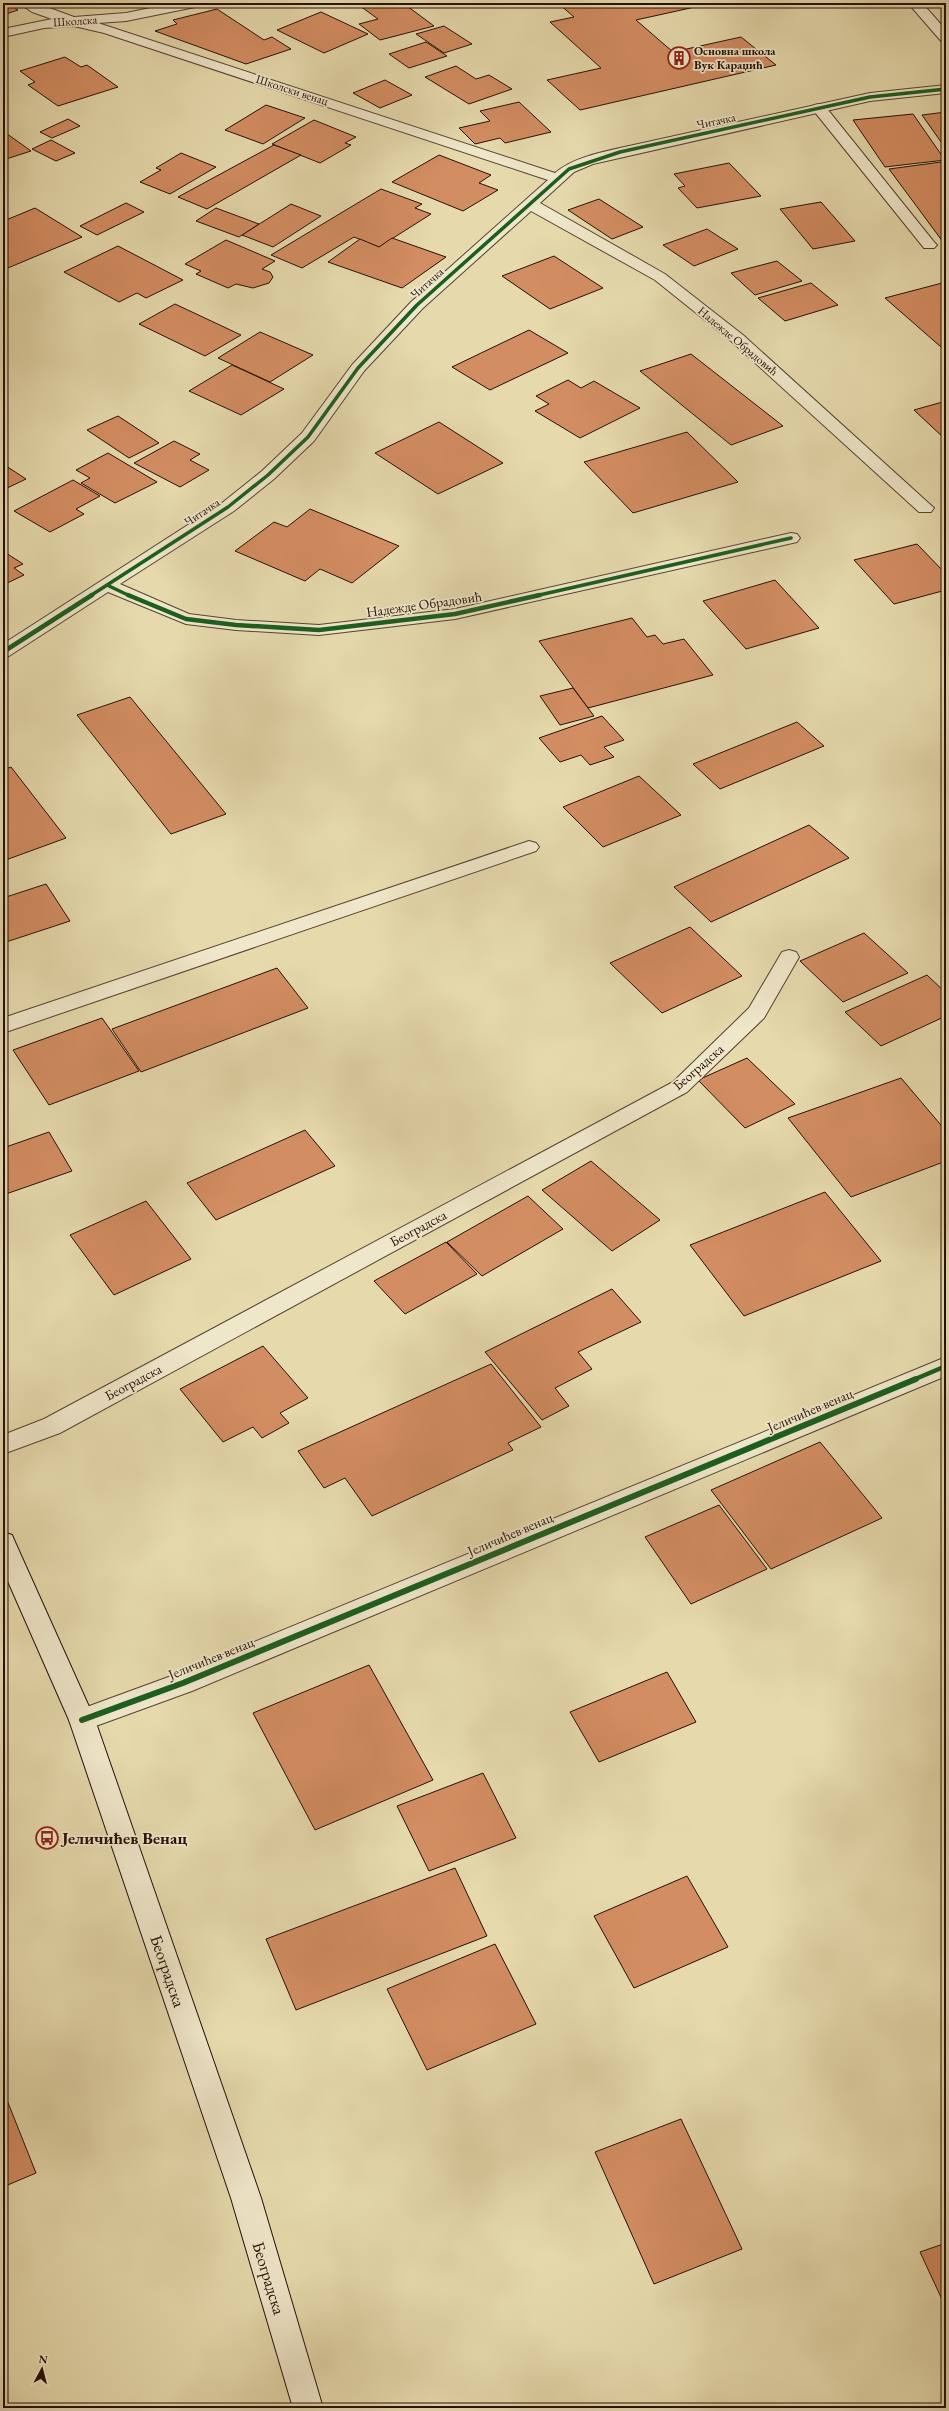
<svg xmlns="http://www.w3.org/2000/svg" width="949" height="2411" font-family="'EB Garamond',serif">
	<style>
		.building { fill: #d38d62; stroke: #260f07 }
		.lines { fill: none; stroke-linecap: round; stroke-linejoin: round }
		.service-casing { stroke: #564230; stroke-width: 2 }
		.minor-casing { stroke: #564230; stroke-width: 2 }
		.secondary-casing { stroke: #260f07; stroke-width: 2 }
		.service { fill: #efe7ca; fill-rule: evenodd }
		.minor { fill: #efe7ca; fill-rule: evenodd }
		.secondary { fill: #efe7ca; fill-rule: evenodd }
		.cycleway-far2-casing { stroke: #efe7ca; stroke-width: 5 }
		.cycleway-far1-casing { stroke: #efe7ca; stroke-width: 7 }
		.cycleway-casing { stroke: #efe7ca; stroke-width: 8 }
		.cycleway-far2 { stroke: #1b5e20; stroke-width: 3.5 }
		.cycleway-far1 { stroke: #1b5e20; stroke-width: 4.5 }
		.cycleway { stroke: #1b5e20; stroke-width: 6 }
		.labels { text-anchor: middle; stroke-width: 3.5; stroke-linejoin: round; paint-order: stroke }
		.far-street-label { font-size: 12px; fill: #260f07; stroke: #efe7ca }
		.far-poi-label { font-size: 12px; font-weight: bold; fill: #260f07; stroke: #efe7ca; text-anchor: start }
		.street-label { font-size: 14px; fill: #260f07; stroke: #efe7ca }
		.near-poi-label { font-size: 17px; font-weight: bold; fill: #260f07; stroke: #efe7ca; text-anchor: start }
		.near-street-label { font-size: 17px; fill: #260f07; stroke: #efe7ca }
	</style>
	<rect width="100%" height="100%" fill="#e6daad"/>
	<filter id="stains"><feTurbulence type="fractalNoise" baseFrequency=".005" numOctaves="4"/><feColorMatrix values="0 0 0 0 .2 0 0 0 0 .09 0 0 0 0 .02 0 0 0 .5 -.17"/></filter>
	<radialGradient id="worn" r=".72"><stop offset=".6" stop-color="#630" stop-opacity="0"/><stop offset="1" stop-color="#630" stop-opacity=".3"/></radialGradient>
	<g class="building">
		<path d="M3,3H8L18,10L3,15Z"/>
		<path d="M356,3H403L434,26L380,40L359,24L378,19Z"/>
		<path d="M566,3H713L636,20L673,52L741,37L776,65L580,110L547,80L601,68L550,22L574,17L559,4Z"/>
		<path d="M217,9L264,40L272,37L291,49L246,64L155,31L177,24L173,20Z"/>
		<path d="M321,12L368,34L324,53L277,30Z"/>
		<path d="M444,26L472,44L444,53L416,34Z"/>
		<path d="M426,42L447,56L409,68L389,54Z"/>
		<path d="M65,57L81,67L87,65L118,87L58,106L28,85L35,82L20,71Z"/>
		<path d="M456,66L476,79L489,75L512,89L469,104L425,77Z"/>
		<path d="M385,80L412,95L380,108L353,93Z"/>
		<path d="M519,102L551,132L505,143L500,138L475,144L459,128L490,121L480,111Z"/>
		<path d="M266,105L305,118L263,144L225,130Z"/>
		<path d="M946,112V149L922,115Z"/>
		<path d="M913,114L945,160L885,167L853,120Z"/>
		<path d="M68,119L80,126L52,138L40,132Z"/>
		<path d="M314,120L356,137L345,143L351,145L320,163L272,144Z"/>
		<path d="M3,131L31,151L3,160Z"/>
		<path d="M51,140L75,153L56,161L32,149Z"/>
		<path d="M274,145L301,155L207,209L178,197Z"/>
		<path d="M181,153L216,167L170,194L140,182L161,170L156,168Z"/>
		<path d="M439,155L491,175L479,183L498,190L463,211L392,182Z"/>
		<path d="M941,162L946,169V246L889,169Z"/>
		<path d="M729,163L761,196L697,208L678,188L685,186L674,174Z"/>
		<path d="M381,189L422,204L415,208L431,214L379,247L354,237L302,268L271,255Z"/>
		<path d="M599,199L643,227L612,239L568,210Z"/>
		<path d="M821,202L855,241L813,249L780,209Z"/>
		<path d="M126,203L144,212L97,235L80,226Z"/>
		<path d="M291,204L321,216L273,247L242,235Z"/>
		<path d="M35,208L82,237L3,270V218L6,220Z"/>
		<path d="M216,208L259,224L239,237L196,221Z"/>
		<path d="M707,229L738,249L694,266L663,245Z"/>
		<path d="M392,238L446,257L402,288L328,262L360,239L379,247Z"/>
		<path d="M226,240L275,261L262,269L270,272L273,277L269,283L253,288L236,284L228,288L196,274L201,271L185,264Z"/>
		<path d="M118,246L183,280L146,298L137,293L119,302L64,272Z"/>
		<path d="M554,256L603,288L550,309L502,276Z"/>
		<path d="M777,261L802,281L755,295L731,273Z"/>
		<path d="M946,282V345L941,347L885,298Z"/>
		<path d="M811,283L838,305L785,321L758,298Z"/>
		<path d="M175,304L241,335L205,356L139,324Z"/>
		<path d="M529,330L568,353L490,390L452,367Z"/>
		<path d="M260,332L313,355L270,382L218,358Z"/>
		<path d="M691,354L783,426L731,445L640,371Z"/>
		<path d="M232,365L284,389L241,415L189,391Z"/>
		<path d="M568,380L581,388L594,381L640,408L580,438L535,411L549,404L536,396Z"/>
		<path d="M946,401V440L914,410Z"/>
		<path d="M118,416L159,443L129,458L87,430Z"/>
		<path d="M439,422L503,463L438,494L375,453Z"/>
		<path d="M687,432L738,482L633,513L584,462Z"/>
		<path d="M174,441L200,454L190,460L209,470L180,487L134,463Z"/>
		<path d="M108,453L157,482L115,503L81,483L90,478L76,470Z"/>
		<path d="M3,464L26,479L3,490Z"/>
		<path d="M73,480L100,496L76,509L84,514L50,532L14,511Z"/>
		<path d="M310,509L399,546L352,583L320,569L305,581L235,551L274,522L287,527Z"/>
		<path d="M917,544L946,574V590L894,604L854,560Z"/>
		<path d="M3,551L23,564L14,568L24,575L3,585Z"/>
		<path d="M775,580L819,628L746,649L703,601Z"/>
		<path d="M632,618L647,637L655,635L663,644L684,639L713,675L588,708L539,641Z"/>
		<path d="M573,688L594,716L560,725L540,696Z"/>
		<path d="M130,697L226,814L171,834L77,715Z"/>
		<path d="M602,716L624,740L604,747L614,757L590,765L581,755L560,762L539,738Z"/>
		<path d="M797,722L824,746L720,789L693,764Z"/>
		<path d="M11,767L66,838L3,861V770Z"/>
		<path d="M639,776L681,815L603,847L563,807Z"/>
		<path d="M809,825L849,858L711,922L674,887Z"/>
		<path d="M46,884L70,921L3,943V898Z"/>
		<path d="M690,927L742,976L662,1013L610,963Z"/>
		<path d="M864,933L908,973L843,1002L800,961Z"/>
		<path d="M277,968L308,1008L141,1072L112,1029Z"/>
		<path d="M927,975L946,993V1016L881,1046L845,1012Z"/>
		<path d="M102,1018L139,1071L49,1105L13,1050Z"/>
		<path d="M747,1058L795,1104L745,1128L698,1080Z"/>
		<path d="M901,1078L946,1131V1161L851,1197L788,1118Z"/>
		<path d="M305,1130L335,1166L216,1220L187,1183Z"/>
		<path d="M49,1132L72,1171L3,1195V1148Z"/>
		<path d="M591,1161L660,1220L612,1251L542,1190Z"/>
		<path d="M825,1192L881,1261L744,1316L690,1245Z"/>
		<path d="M528,1196L563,1229L482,1276L447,1242Z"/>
		<path d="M146,1201L191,1259L114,1295L70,1235Z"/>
		<path d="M446,1242L477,1274L405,1314L374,1281Z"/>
		<path d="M612,1289L641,1322L578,1352L592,1369L555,1388L569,1406L542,1420L485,1352Z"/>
		<path d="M263,1346L308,1398L280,1413L289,1423L262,1438L253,1427L223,1442L180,1389Z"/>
		<path d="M491,1364L541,1427L508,1443L513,1450L372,1516L345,1478L324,1488L298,1451Z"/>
		<path d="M820,1442L882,1518L771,1569L711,1490Z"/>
		<path d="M719,1505L767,1569L691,1604L645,1537Z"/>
		<path d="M369,1665L433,1780L315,1830L253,1713Z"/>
		<path d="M667,1672L696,1722L599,1762L570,1712Z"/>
		<path d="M483,1773L516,1838L429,1871L397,1806Z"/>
		<path d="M455,1868L487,1936L296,2010L266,1939Z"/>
		<path d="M687,1876L728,1947L634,1988L594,1916Z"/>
		<path d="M495,1944L536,2024L427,2070L387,1989Z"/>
		<path d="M3,2090L36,2173L3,2187Z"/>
		<path d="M681,2119L742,2249L654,2284L595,2152Z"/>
		<path d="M946,2243V2308L920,2252Z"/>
	</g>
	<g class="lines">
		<g class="service-casing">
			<g id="service">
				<path d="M819,104L824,105L934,242L937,245L934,248H924L814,111L812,108L814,105Z"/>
				<path d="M789,950L796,952L799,957L764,1018L687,1092L60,1433L3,1454V1435L44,1419L673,1082L749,1008L782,952Z"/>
			</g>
		</g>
		<g class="minor-casing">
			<g id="minor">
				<path d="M19,3H36L74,17L126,13L175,3H202L195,7L126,21L98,23L555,173C573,158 598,153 620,148L870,93L946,85V93L870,101L593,164L574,172L540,203L665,274L743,335L934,508L931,512H919L731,341L655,280L531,211L423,308L364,371L314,441L274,479L234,511L120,584L189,614L236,620L319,625L455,609L791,533L797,534L800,538L797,542L455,619L319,635L236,630L186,624L108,592L9,656L3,657V644L222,503L262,471L302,433L352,365L411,302L548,180L104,33L74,26L44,28L3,37V29L52,19L32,12Z"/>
				<path d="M908,3H922L946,30V42L941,41Z"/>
				<path d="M529,841L536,843L539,847L536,851L3,1033V1018Z"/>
				<path d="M946,1357V1376L192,1691L82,1731L73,1728L69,1720L73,1712L174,1675Z"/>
			</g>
		</g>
		<g class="secondary-casing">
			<path id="secondary" d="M3,1532L12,1535L15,1542L95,1720L261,2198L323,2408H293L231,2198L69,1720L3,1570Z"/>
		</g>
		<use href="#service" class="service"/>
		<use href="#minor" class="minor"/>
		<use href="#secondary" class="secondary"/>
		<g class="cycleway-far2-casing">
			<g id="cycleway-far2">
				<path d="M109,586L130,596"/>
				<path d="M90,596L228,507L268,475L308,437L358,368L417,305L569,169L620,152L870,97L946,89"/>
				<path d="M535,596L791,538"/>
			</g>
		</g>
		<g class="cycleway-far1-casing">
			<g id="cycleway-far1">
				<path d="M128,595L186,619L236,625L319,630L455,614L540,595"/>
				<path d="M3,652L92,595"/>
				<path d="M913,1380L946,1366"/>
			</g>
		</g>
		<g class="cycleway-casing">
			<path id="cycleway" d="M82,1720L183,1683L916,1379"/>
		</g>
		<use href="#cycleway-far2" class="cycleway-far2"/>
		<use href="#cycleway-far1" class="cycleway-far1"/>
		<use href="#cycleway" class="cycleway"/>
	</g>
	<defs>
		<g id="building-ring" transform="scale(1.15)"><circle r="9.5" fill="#efe7ca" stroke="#8f2418" stroke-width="1.5"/><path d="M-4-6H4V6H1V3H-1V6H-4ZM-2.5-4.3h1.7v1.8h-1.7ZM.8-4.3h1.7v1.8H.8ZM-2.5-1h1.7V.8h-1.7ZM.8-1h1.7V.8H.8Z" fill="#8f2418"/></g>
		<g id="bus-ring" transform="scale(1.15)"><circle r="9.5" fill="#efe7ca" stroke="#8f2418" stroke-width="1.5"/><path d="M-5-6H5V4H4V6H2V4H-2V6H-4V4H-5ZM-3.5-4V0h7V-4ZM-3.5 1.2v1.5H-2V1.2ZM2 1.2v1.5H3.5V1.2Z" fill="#8f2418"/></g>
	</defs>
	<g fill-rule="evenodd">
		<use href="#building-ring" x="679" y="58"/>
		<use href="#bus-ring" x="47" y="1838"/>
	</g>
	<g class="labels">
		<g class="far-street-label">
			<text transform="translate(75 21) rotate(-4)" y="4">Школска</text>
			<text transform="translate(292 90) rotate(18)" y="4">Школски венац</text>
			<text transform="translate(716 121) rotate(-12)" y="4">Читачка</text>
			<text transform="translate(427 283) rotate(-42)" y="4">Читачка</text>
			<text transform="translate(738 341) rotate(40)" y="4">Надежде Обрадовић</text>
			<text transform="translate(202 512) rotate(-34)" y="4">Читачка</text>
		</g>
		<g class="far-poi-label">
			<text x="694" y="55">Основна школа<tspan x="694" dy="14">Вук Караџић</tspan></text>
		</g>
		<g class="street-label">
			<text transform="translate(424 604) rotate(-8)" y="5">Надежде Обрадовић</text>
			<text transform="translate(698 1067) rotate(-41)" y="5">Београдска</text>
			<text transform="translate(418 1228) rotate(-28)" y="5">Београдска</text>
			<text transform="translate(133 1382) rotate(-28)" y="5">Београдска</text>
			<text transform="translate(810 1410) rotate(-23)" y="5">Јеличићев венац</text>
			<text transform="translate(510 1534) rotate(-23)" y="5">Јеличићев венац</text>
			<text transform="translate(211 1658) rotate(-22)" y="5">Јеличићев венац</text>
		</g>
		<g class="near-poi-label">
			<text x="62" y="1844">Јеличићев Венац</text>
		</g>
		<g class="near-street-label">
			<text transform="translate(168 1971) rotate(71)" y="6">Београдска</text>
			<text transform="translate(269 2278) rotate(73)" y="6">Београдска</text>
		</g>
	</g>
	<rect width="949" height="2411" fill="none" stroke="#e6daad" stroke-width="16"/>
	<rect x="4" y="4" width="941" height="2403" fill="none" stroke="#260f07" stroke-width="2"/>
	<rect x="8" y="8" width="933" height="2395" fill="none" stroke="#260f07"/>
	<g transform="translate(42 2369) rotate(7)" stroke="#efe7ca" stroke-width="3" paint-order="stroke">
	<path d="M0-3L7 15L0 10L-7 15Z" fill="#260f07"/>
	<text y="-6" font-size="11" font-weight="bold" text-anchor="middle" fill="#260f07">N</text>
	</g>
	<rect width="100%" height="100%" filter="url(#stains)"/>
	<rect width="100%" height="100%" fill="url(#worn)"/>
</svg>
